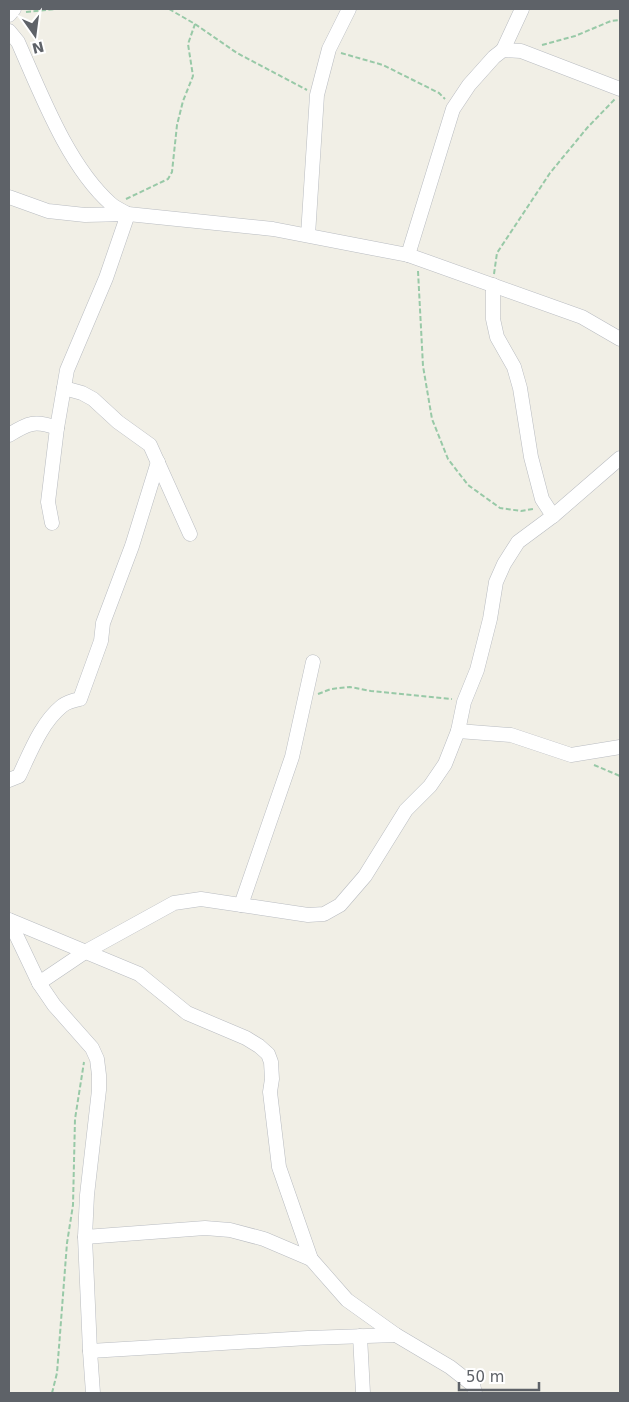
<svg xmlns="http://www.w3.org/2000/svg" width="629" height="1402" font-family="'DejaVu Sans',sans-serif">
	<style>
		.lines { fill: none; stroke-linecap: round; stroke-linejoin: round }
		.minor-casing { stroke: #b9bcc1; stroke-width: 15 }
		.path { stroke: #98c9a7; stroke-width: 2; stroke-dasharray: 5 2.5; stroke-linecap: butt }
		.minor { stroke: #fff; stroke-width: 14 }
	</style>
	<rect width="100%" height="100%" fill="#f1efe6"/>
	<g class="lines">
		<g class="minor-casing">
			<g id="minor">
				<path d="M9,15L14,9"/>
				<path d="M9,31L18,42C41,94 68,166 111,204C116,208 122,211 128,214L273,229L408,255L582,317L620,339"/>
				<path d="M503,50L522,9"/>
				<path d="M9,197L48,211L85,215L128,214L106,278L67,370L57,428L48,502L52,523"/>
				<path d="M308,235L317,95L329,49L349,9"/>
				<path d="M408,255L453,109L469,85L494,57L503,50L521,51L620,89"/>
				<path d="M493,285V319L497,337L514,367L520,388L531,457L542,499L553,516"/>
				<path d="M64,388L82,393L93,399L118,422L150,445L190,534"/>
				<path d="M9,435C28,423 35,420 57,428"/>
				<path d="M458,731L511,735L571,755L620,747"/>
				<path d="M9,780L19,776C30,753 41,723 62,706C67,702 75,700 80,699L101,641L103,623L132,546L158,462"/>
				<path d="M241,905L292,757L313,662"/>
				<path d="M9,920L139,974L187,1013L246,1038L259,1046L268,1054L271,1062L272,1079L270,1092L279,1167L311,1259L347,1300L396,1335L450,1367L473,1385L475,1393"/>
				<path d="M9,920L39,983L54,1005L92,1048L97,1059L99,1075V1090L87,1195L85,1237L90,1351L93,1393"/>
				<path d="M39,983L85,952L174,903L201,899L308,915L324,914L340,905L365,876L406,810L430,786L445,764L458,731L464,702L477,670L490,619L496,582L504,564L518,542L553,516L620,458"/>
				<path d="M85,1237L205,1228L230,1230L264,1239L311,1259"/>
				<path d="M360,1336L363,1393"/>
				<path d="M90,1351L308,1338L396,1335"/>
			</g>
		</g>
		<g class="path">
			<path d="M169,9L195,24L237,53L307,90"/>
			<path d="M26,12L57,9"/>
			<path d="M542,45L575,36L611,21L620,20"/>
			<path d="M341,53L383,65L439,93L445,99"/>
			<path d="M126,199L168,179L172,172L177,125L183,101L193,76L188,44L195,24"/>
			<path d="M418,271L423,366L432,419L448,459L468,485L500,508L521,511L533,509"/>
			<path d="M494,274L497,253L550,173L587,128L615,99"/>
			<path d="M318,694L331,689L350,687L371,691L452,699"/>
			<path d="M594,765L620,776"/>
			<path d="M52,1393L57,1373L67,1243L73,1205L75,1119L84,1062"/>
		</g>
		<use href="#minor" class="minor"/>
	</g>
	<rect width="629" height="1402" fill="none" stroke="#5e6268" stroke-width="20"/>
	<g transform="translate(35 35) rotate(166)" stroke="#ffffff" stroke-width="4" paint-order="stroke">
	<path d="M0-4L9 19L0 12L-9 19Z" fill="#5e6268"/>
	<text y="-8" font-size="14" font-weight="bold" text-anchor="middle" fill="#5e6268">N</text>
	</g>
	<path d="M459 1382v8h80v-8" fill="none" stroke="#5e6268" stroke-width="2.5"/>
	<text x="466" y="1382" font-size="15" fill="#5e6268" stroke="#ffffff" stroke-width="4" paint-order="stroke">50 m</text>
</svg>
